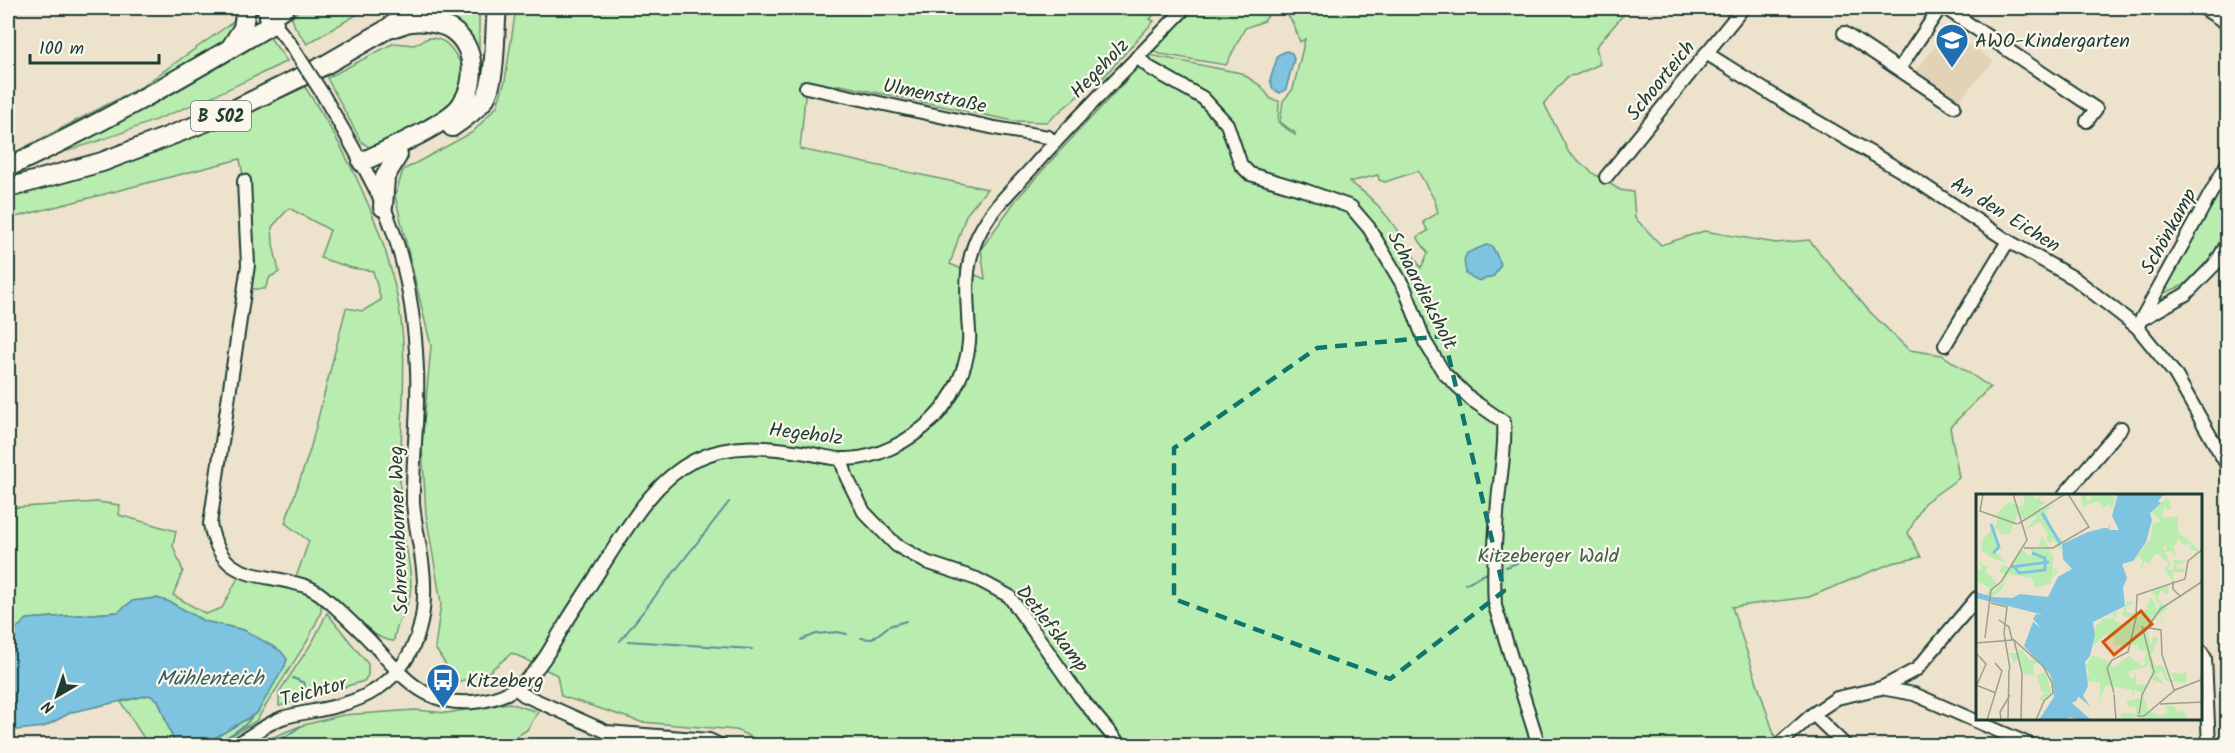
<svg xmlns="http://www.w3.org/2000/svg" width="2235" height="753" font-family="Kalam,sans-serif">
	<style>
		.built { fill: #e3d3b6 }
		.green { fill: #b9edaf; stroke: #6c9572; stroke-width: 1.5; fill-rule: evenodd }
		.water { fill: #7ec3df; stroke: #588d9b; stroke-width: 1.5 }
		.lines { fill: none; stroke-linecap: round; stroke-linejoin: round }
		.stream { stroke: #588d9b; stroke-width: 2 }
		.minor-casing { stroke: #1f3d34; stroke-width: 16 }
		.highway-casing { stroke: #1f3d34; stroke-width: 22 }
		.minor { stroke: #fbf7ec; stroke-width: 12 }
		.highway { stroke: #fbf7ec; stroke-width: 18 }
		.minor-bridge-casing { stroke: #1f3d34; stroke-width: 16; stroke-linecap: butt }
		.minor-bridge { stroke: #fbf7ec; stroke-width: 12 }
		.marked { fill: none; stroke: #0f766e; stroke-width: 4.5; stroke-dasharray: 12 8; stroke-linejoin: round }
		.labels { text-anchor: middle; stroke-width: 4.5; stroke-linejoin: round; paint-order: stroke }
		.shield { fill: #fbf7ec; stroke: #61756b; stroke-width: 1.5 }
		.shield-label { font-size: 18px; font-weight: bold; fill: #1f3d34 }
		.poi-label { font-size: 20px; fill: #1f3d34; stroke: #fbf7ec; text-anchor: start }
		.street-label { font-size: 20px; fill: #1f3d34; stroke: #fbf7ec }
		.park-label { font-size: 20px; fill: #3e604d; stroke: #fbf7ec }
		.water-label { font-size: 21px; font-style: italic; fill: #375e5f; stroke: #fbf7ec }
		.inset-river { fill: none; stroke: #7ec3df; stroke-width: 3 }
		.inset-road { fill: none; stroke: #9ba08f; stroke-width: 1.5 }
		.view { fill: #d45610; fill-opacity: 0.15; stroke: #d45610; stroke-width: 3 }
		.inset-edge { fill: none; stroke: #1f3d34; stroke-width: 3 }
	</style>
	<rect width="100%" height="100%" fill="#ede2cc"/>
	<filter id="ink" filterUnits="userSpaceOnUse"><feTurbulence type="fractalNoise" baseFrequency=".0167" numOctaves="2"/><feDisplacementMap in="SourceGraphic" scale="12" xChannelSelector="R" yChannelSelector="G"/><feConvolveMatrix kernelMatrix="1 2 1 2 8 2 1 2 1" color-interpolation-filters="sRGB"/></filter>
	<g filter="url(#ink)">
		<path class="built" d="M1947,31L1994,61L1954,106L1911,77Z"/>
		<g class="green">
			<path d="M300,8H368L307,44L295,27L292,18Z"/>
			<path d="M437,8H479V51L429,15Z"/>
			<path d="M516,8H1160L1150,19L1154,21L1099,82L1097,77L1084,91L1047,122L1014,121L840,85L806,87L800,149L987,189L966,215L950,264L985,279L981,249L1016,200L1058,153L1150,55L1241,73L1261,86L1271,99L1279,101L1278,122L1295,135V133L1280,122L1283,101L1293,89L1305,39L1300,42C1296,30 1293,19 1283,11L1284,8H1629L1596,47L1600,64L1576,75L1568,76L1544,103L1569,153L1594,174L1620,190L1633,192L1635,218L1661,245L1704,231L1776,243L1809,240L1869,311L1909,350L1942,355L1990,387L1950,427L1959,478L1924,503L1908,533L1921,557L1892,563L1809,597L1732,607L1776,740L1769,745H766L764,743L736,730L641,722L561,696L557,675L512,653L486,674L457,682L435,648L441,603L426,514L422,444L431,346L395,196L403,170L473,132L497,106L505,81ZM1418,171L1435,201L1438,213L1423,222L1428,231L1417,237L1428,253L1421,268C1402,237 1382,201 1349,182L1378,175L1379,180L1385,182Z"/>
			<path d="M1192,8H1274L1264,21L1245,28L1226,65L1160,54L1152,50Z"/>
			<path d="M240,17L229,37L133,101L8,163V156L141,87Z"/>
			<path d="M265,31L287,61C209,100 128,134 44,158Z"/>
			<path d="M428,38C443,38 449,44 457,57C486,102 409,130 379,146L370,148L361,141L327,78L394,43L414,45Z"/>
			<path d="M305,87C353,159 397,253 403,340C406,393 399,446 400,500C400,529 411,557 411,586C410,610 394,623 394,641C367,639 349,606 326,592C317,587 305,584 295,580L309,541L285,523L310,450L346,308L363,311L381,300L373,271L352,268L320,258L330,230L289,208L272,227L273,244L279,272L270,277L265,289H244V181L240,159L8,219V194L235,119Z"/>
			<path d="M2227,172V229L2212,257L2184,285L2157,296Z"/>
			<path d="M97,502L120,505L119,515L176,531L173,546L183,571L173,595L206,614L222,608L239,576L308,593L321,603V612L308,640L256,721L216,745H203L257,713L287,660L244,630L204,621L170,602L156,598L133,601L118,612L27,619L11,637L14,650L8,659V508Z"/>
			<path d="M327,613L368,664V675L364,681L279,706V692L313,641Z"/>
			<path d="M149,695L158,700L174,742L192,745H148L121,702Z"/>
			<path d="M509,703L538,712L527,730L503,745H254L300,726L343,715L415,710L447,713Z"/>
		</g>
		<g class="water">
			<path d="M1286,51L1292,53L1294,59L1286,89L1280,93L1273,89L1270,80L1278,55Z"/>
			<path d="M1486,245L1492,246L1501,264L1494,276L1479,281L1466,274L1464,260L1467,253Z"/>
			<path d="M156,598L170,602L204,621L244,630L281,651L287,659L285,666L257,713L203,745L174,742L158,700L149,695L72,712L44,727L8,731V659L14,650L12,632L27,619L118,612L132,601Z"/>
		</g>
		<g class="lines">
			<g class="stream">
				<path d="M1506,567L1522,561"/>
				<path d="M1465,584L1489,572"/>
				<path d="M861,638L872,639L889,626L906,621"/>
				<path d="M801,640L816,634L837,632L847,634"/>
				<path d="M620,641L729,502"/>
				<path d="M628,641L752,649"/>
				<path d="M293,678L304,683L306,692"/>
				<path d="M214,746L245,725L253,715"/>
				<path d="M280,746L278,742L301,726"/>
			</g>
			<g class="minor-casing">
				<g id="minor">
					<path d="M262,8L291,45"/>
					<path d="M1945,8L2096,109L2087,121"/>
					<path d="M2203,8L2228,24"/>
					<path d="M1844,33L1954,106"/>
					<path d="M1706,53L1792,107L1905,173L2008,241L2074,278L2137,327L2175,374L2228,467"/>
					<path d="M1137,57L1150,68L1203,98L1227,124L1241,165L1250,174L1304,190L1351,207L1369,228L1405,289L1425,342L1444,373L1472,400L1504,422C1506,449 1500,476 1498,502C1495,536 1493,572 1495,606L1539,746"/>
					<path d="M1899,69L1940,8"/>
					<path d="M806,87L995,128L1048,137L1054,142"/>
					<path d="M1606,177L1743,8"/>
					<path d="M244,181L248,265L210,524C222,583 256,571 302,585C314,588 323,596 332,604C346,617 360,630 373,644C390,662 404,681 426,693C456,709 500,704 526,680C544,664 554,641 567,621C577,605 588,589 598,573C625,532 650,483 695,460C732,442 768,447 807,453C819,455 831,459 843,459C876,460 910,441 933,419C952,400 967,369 969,342C970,333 968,323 968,314C966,284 966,257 981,230C993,207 1014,188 1031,169C1080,113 1134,62 1185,8"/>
					<path d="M2144,318L2186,294L2216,263L2228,242"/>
					<path d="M2137,327L2228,162"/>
					<path d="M1945,345L2008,241"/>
					<path d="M841,459L847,478L864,512L896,545L926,562L977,579L1009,596L1080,697L1121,746"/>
					<path d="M2064,495L2121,428"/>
					<path d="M2200,650L2205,658L2209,746"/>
					<path d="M515,688L524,695L607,732L709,740L722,746"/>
					<path d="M1881,688L1917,669L1977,598"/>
					<path d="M1813,714L1846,746"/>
					<path d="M234,746C249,737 266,724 282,718C301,712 321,711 340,705C399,690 426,643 424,585C424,557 415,530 413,503C412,459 419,414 417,370C415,315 405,256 383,205C365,166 343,130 322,93"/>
					<path d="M1777,746L1813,714L1837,698L1881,688L1914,694L2033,746"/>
				</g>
			</g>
			<g class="highway-casing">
				<g id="highway">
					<path d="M269,16L285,8"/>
					<path d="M231,47L243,28L246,8"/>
					<path d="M452,127C464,119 475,111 484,100C497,81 494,31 497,8"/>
					<path d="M362,162C386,150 448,124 461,105C477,82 476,47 452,30C444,24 422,20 412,22C406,22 400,26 394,27"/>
					<path d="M8,167C100,125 187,74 274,23"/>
					<path d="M8,188L102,162L221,116L325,65L384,31L417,8"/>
					<path d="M383,207L385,177L398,155"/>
				</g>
			</g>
			<use href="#minor" class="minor"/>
			<use href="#highway" class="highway"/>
			<g class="minor-bridge-casing">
				<path id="minor-bridge" d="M291,45L322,93"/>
			</g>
			<use href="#minor-bridge" class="minor-bridge"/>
		</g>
	</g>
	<path class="marked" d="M1444,336L1504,591L1390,679L1174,599V448L1317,348Z"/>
	<defs>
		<g id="school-pin" transform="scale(1.725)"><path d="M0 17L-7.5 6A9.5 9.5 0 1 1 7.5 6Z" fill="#1f6fb2" stroke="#fbf7ec"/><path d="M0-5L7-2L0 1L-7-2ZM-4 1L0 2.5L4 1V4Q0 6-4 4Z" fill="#fff"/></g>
		<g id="bus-pin" transform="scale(1.725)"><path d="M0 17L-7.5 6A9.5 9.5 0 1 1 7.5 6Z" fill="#1f6fb2" stroke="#fbf7ec"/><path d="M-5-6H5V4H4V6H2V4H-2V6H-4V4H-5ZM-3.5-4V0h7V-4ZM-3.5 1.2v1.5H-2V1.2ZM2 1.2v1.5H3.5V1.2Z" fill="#fff"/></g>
	</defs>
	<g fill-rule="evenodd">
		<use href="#school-pin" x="1952" y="40"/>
		<use href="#bus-pin" x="443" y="680"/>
	</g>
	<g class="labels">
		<rect class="shield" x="191" y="101" width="60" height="30" rx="4.5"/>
		<g class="shield-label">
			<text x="221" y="122">B 502</text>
		</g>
		<g class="poi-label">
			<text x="1975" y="47">AWO-Kindergarten</text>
			<text x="466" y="687">Kitzeberg</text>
		</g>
		<g class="street-label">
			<text transform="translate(1099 68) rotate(-46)" y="7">Hegeholz</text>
			<text transform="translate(1660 80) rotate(-51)" y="7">Schoorteich</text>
			<text transform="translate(935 95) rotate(12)" y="7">Ulmenstraße</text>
			<text transform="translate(2006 214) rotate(32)" y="7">An den Eichen</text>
			<text transform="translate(2168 231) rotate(-61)" y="7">Schönkamp</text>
			<text transform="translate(1423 290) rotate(63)" y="7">Schaardieksholt</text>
			<text transform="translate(806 433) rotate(7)" y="7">Hegeholz</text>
			<text transform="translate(398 530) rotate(-92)" y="7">Schrevenborner Weg</text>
			<text transform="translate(1053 628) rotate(52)" y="7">Detlefskamp</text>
			<text transform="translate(313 691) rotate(-15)" y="7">Teichtor</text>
		</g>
		<g class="park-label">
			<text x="1548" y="562">Kitzeberger Wald</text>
		</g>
		<g class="water-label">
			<text x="210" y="685">Mühlenteich</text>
		</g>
	</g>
	<g transform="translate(1976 494)">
		<rect width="226" height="226" fill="#ede2cc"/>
		<path d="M49,0H58V4L62,5L65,0L64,7H70L63,15L78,11L70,17L76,38L86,46L84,56L76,43V49L70,46L72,40L64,28L50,35L62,22L67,25L64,21L49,26L41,20L34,40H25L22,34L19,37L24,53L20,58L31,69L18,65L6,57L5,48L21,29L22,18L33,8L47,13ZM105,0H114L109,4L113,7L117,0L136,1L139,5L135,17L134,10L127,14L122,7L107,13ZM191,4L196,14L190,16V11L185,21L188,24L201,22L203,40L212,45L226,60L222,58L217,62L221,57L214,55L215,50L212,47L214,51L205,50L204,44L198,52L200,63L196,57L189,58L191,52L187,53L194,70L192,76L200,74L195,73L199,71L197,66L212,67L200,71L201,75L209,74L208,78H195L197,81V87L188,75L193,69L180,59L174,68L177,70L168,68L166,75L164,74L167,70L164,61L155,70L174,45L177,30L185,27L175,18ZM66,42L77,62V82L80,74L82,78L74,86L76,89L59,94L56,84L32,80L26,96L17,102L23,103L10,101L14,94L0,87V78L6,75L3,68L12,73L9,77L21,89L16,99L29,87L28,79L23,78L27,71L32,73L31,77L39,63L47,56L53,62L57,60L54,54L69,56L68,52L62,53ZM192,90V101L185,96L181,104L188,111L191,104L197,102L191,104L188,114H193L184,120L188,128L183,129L187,127L183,120L171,134L174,151L178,142L182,144L175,161L179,172L187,171L192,185L198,186L194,178L206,180L210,176L211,189L190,187L185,177L179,181L184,184L189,191L178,186V192L173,168L170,173L154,177L153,182L157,185L160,178V191L170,190L167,201L172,216L185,222L191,219L190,212H198L200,217L208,218L212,226H163L169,215L166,220L148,226L144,221L147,219L160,220V213L151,212V207L165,204V198L158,196L157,203L156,196L130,191L124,206V189L111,187V179L115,180L109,173L117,161L132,167L137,174L153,162L166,172L170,169L168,165L171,157L162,156V151H137L138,144L130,140L117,152L120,132L127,125L138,124L136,119L141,118L138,126L145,130L158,126L146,121L151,107L159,109L152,111L149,118L164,120L162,123L168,118H165L167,115H174L170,112L175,103L181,116L184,111L179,105L180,101L176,100L177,97ZM45,155L54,167L58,164L62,168L57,172L59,182L69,178L71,182L75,200L67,207L62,205L70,198H66L61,182L48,180L42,164L39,169L32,159H42Z" fill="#b9edaf"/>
		<path d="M142,0H188L182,7L185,9L174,19L176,26L170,48L157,67L146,70L151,84L147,93L149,112L117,128L119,141L114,162L109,168L112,192L107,202L114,212L103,203L96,209L115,226L95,222L90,226H63L78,203L77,190L74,180L48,152L57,128L65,134L57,125L60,120L68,121L0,104V98L17,103L36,104L44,100L72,103L82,83L96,75L87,65L86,50L112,38L128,34H130L132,35L135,29L133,36H128H143L136,22Z" fill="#7ec3df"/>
		<path class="inset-river" d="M160,14L163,7L176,0M66,19L84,49M15,30L23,53L17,59M156,35L160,0M128,57H133L150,37L145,5L156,3M38,72L43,79L69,76V64L56,59M35,73L73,68M146,80L143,70L161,38L165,7L173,3M146,81L115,55L117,40L115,55L133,59L154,32M92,164L100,123L149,49M95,168L113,157L110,140L114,120L147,81M91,195L106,121L158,38L163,0M90,199L93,208L101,205M75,217L111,226M82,219L89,201L102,123L157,38L162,0M71,226L70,218L85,204L80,183L76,180L89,172M77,226L88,201L93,125L154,38L157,0"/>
		<path class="inset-road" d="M7,0L4,17L41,30M42,30L89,0M48,54H77L113,33L92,0M197,87V95L205,103M15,109L31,113L28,139L34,175M183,116L227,87M160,124L161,101L209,85L212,67L227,55M23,126L33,133L36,146M173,134L185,136L186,161L198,196M168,138L186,113M9,144L15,96L25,88L51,46L37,0M0,149L37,146M0,159L10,170L0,193M0,191L20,199M138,199L131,174L136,166L152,158L160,124M138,200L140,226M184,210L227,208M163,220L166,201L178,178L166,132M161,222H168L199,196L227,185M11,226L26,177L19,169M25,226L24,218L34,201M32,226L33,175M45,226L46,179L38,146L67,172L76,189L77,199L68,207L60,226"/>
		<path class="view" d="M165,117L176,130L138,161L127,148Z"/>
		<rect width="226" height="226" class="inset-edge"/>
	</g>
	<rect width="2235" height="753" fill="none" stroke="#fbf7ec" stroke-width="30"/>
	<rect x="15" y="15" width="2205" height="723" fill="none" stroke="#1f3d34" stroke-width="2" filter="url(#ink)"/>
	<g transform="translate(57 696) rotate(219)" stroke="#fbf7ec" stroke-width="4.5" paint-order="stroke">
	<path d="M0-4.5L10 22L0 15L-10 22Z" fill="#1f3d34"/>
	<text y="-9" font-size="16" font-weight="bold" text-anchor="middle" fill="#1f3d34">N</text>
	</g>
	<path d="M30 54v9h129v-9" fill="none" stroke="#1f3d34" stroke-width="3"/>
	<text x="39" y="54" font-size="18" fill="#1f3d34" stroke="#fbf7ec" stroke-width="4.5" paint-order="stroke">100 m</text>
</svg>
